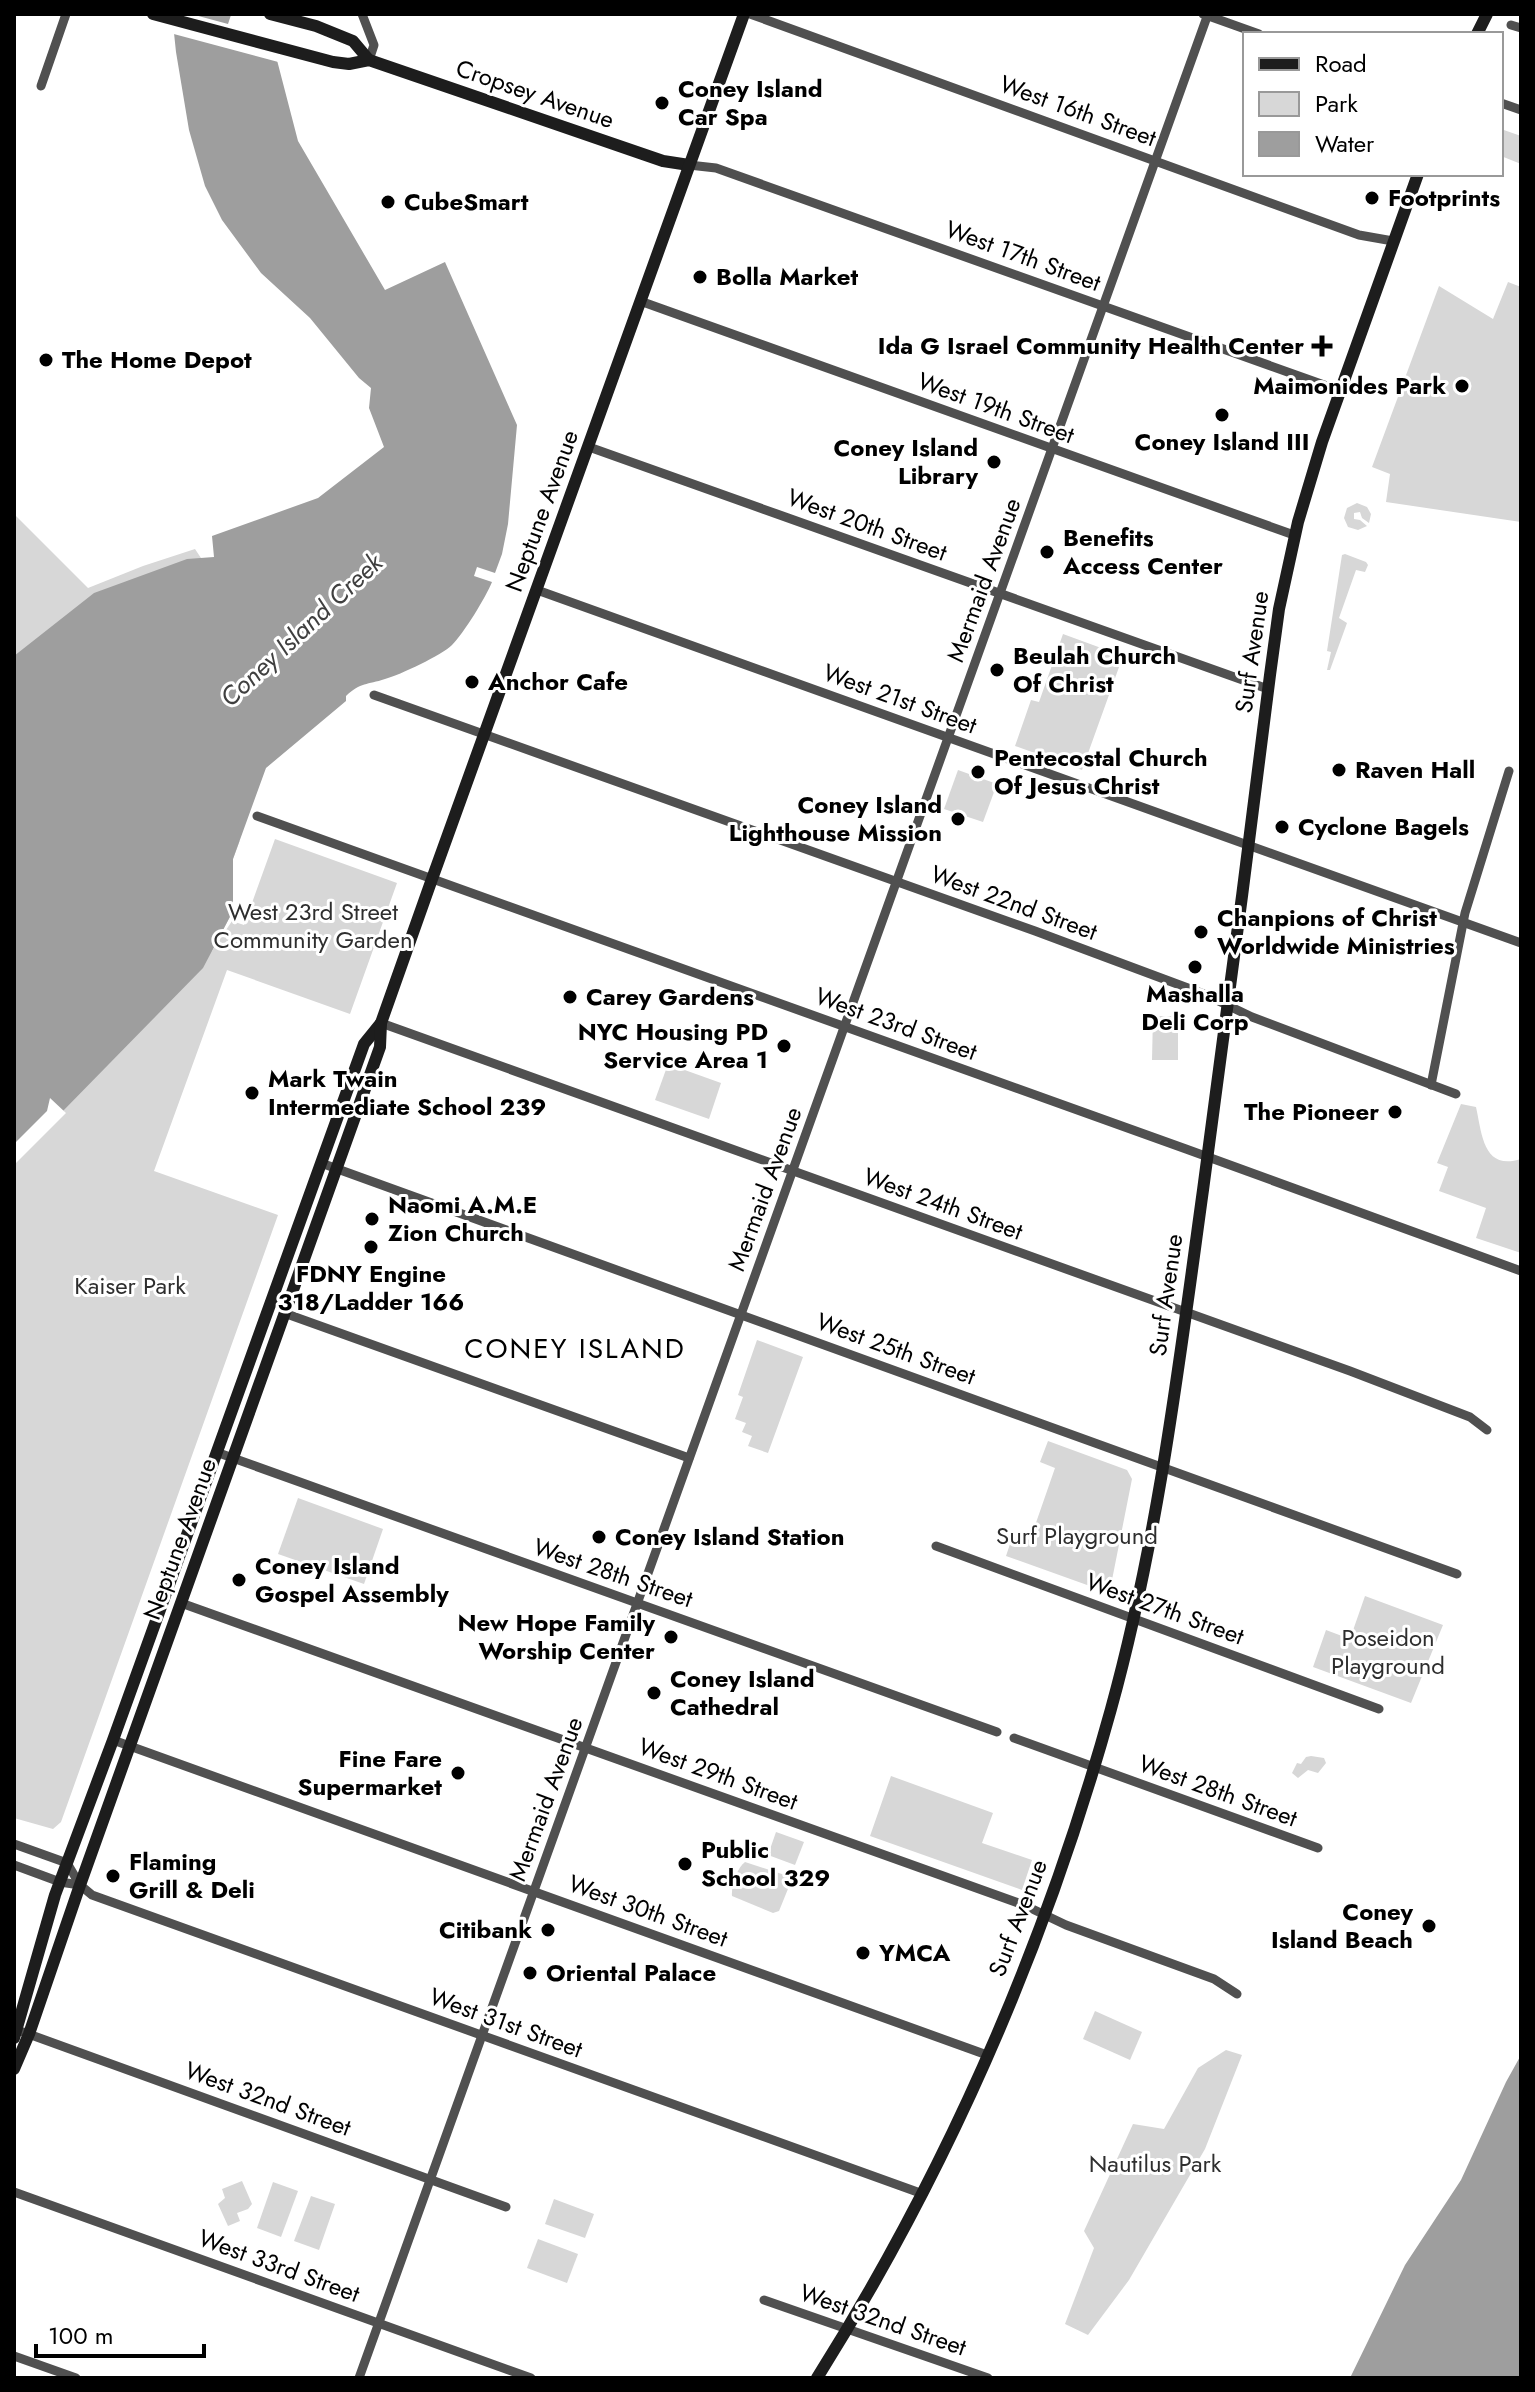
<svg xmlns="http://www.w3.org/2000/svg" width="1535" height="2392" font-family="Jost,sans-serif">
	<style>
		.green { fill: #d7d7d7 }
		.water { fill: #9e9e9e }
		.pier { fill: #fff }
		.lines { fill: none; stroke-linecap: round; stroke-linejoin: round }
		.street { stroke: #505050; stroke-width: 9 }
		.secondary { stroke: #1d1d1d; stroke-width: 12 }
		.poi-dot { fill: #000; stroke: #fff; stroke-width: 3 }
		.labels { text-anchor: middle; stroke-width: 6; stroke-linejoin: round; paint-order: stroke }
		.poi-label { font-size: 24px; font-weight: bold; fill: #000; stroke: #fff; text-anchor: start }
		.street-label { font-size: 24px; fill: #000; stroke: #fff }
		.park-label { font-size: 24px; fill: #2e2e2e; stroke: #fff }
		.water-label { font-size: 26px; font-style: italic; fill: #3f3f3f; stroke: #fff }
		.quarter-label { font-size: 28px; letter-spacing: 2px; fill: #000; stroke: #fff }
	</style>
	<rect width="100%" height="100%" fill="#fff"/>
	<g class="green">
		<path d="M1501,129L1521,136V164L1501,156Z"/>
		<path d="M1508,282L1521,287V522L1386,502L1390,474L1372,467L1439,286L1493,319Z"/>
		<path d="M1357,503L1367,507L1371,514L1369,523L1362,518L1360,512L1354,513V519L1360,520L1367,526L1358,530L1348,527L1344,518L1347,508Z"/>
		<path d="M14,514L88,588L143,566L195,549L203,561L14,688Z"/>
		<path d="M1345,554L1366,562L1368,565L1365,572L1356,570L1339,618L1347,623L1330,670H1327L1331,652L1327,651L1342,555Z"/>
		<path d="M1063,634L1123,656L1082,770L1015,746L1031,700L1039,702Z"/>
		<path d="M958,770L997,784L983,822L944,809Z"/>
		<path d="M275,839L397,883L350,1014L227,970L154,1171L278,1215L61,1822L53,1829L14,1818V1161L240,840L233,859V911L212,951L232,921L244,925Z"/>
		<path d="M1153,1016H1178V1060H1152Z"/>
		<path d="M668,1064L721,1083L709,1119L655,1100Z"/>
		<path d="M1461,1104L1476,1107C1482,1134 1483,1171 1521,1159V1253L1476,1238L1486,1208L1439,1191L1448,1167L1437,1163Z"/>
		<path d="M757,1340L803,1357L768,1453L748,1446L752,1436L742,1432L746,1423L735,1419L743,1397L738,1395Z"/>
		<path d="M1048,1441L1127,1470L1132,1479L1111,1585L1101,1590L1006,1556L1013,1535L1030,1540L1055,1468L1040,1462Z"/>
		<path d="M298,1498L383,1529L364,1584L278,1554Z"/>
		<path d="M1365,1596L1443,1625L1411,1703L1313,1667L1326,1630L1350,1639Z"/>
		<path d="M1311,1756L1324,1758L1326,1763L1318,1773L1308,1770L1298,1778L1292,1773L1297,1763L1301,1764L1306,1757Z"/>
		<path d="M891,1776L993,1813L982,1843L1032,1860L1022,1890L870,1836Z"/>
		<path d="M776,1832L804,1842L795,1865L768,1855Z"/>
		<path d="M745,1862L788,1876L790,1884L779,1911L773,1913L732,1896C731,1886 737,1868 745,1862Z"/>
		<path d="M1095,2011L1142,2032L1130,2060L1083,2039Z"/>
		<path d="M1226,2050L1242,2055L1205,2149L1129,2280L1088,2335L1065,2324L1094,2248L1084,2231L1133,2124L1164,2129L1198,2068Z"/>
		<path d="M242,2181L252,2204L248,2209L237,2213L240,2221L228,2226L218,2204L225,2198L222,2189Z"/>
		<path d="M273,2182L298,2191L281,2237L257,2228Z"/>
		<path d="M311,2196L335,2204L319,2250L294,2241Z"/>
		<path d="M554,2199L594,2214L585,2238L545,2224Z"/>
		<path d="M538,2239L578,2254L567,2283L527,2268Z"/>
	</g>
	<g class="water">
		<path d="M172,14H265L298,141L385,290L445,262L517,425L508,524L502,554L495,573L477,567L474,576L492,582C486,597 464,633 452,645C442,655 400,675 385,679C367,685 361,682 346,696V701L266,768L233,859V911L203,968L14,1161V656L94,593L187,559L214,557L212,536L318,498L384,447L369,408L371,388L359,378L310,318L261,273L222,220L205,186L189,130L176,52Z"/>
		<path d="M1521,2055V2378H1350L1405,2265L1461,2180L1506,2082Z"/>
	</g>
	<g class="pier">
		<path d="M168,14H191L228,24L231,15L229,14H269L282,63L170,33Z"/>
		<path d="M50,1098L66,1113L14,1165V1144L47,1111Z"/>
	</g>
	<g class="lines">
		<g class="street">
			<path d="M362,14L374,45L369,60"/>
			<path d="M750,14L1359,235L1393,241"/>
			<path d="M1203,14L1259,34"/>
			<path d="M1511,25L1521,28"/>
			<path d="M41,86L66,14"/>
			<path d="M1501,103L1521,110"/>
			<path d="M689,165L716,168L1341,391"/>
			<path d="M640,301L1294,535"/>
			<path d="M589,447L1268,689"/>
			<path d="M537,590L1521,943"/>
			<path d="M374,695L1035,931L1204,994L1252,1017L1456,1094"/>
			<path d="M257,816L1186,1149L1521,1271"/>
			<path d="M381,1023L1350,1371L1470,1417L1487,1430"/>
			<path d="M1431,1085L1465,913L1509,771"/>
			<path d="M321,1163L1457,1574"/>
			<path d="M284,1313L689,1458"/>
			<path d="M216,1452L997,1732"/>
			<path d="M936,1546L1379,1709"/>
			<path d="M181,1603L1024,1905L1066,1925L1214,1979L1237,1994"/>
			<path d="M1014,1738L1318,1848"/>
			<path d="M113,1740L987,2055"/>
			<path d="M14,1844L67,1863L80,1885L92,1895L923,2194"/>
			<path d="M14,1865L60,1882L80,1885"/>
			<path d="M23,2032L506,2207"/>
			<path d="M14,2192L531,2378"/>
			<path d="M764,2300L988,2378"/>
			<path d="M14,2356L76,2378"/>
			<path d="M359,2378L1208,14"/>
		</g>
		<g class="secondary">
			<path d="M153,14L333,62L349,64L369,60L663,161L689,165"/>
			<path d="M270,14L316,26L353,41L369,60"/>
			<path d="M1477,34L1487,14"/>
			<path d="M14,2038L55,1895L113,1740L364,1044L381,1023"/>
			<path d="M14,2069L29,2034L80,1885L380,1047L381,1023L432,879L744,14"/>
			<path d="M817,2378C947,2171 1046,1944 1111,1709C1158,1539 1179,1364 1203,1190C1226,1018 1249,847 1270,675L1279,609L1298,522L1322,442L1418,174"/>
		</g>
	</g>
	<g class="poi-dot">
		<circle cx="662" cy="103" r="8"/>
		<circle cx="1372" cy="198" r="8"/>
		<circle cx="388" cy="202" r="8"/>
		<circle cx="700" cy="277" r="8"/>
		<path d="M1318 334h8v8h8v8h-8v8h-8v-8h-8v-8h8z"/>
		<circle cx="46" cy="360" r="8"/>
		<circle cx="1462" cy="386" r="8"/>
		<circle cx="1222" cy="415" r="8"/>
		<circle cx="994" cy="462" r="8"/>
		<circle cx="1047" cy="552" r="8"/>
		<circle cx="997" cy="670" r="8"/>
		<circle cx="472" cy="682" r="8"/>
		<circle cx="1339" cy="770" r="8"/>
		<circle cx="978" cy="772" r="8"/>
		<circle cx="958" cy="819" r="8"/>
		<circle cx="1282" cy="827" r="8"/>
		<circle cx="1201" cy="932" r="8"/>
		<circle cx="1195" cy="967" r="8"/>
		<circle cx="570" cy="997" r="8"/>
		<circle cx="784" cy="1046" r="8"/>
		<circle cx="252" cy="1093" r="8"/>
		<circle cx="1395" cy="1112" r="8"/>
		<circle cx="372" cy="1219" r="8"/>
		<circle cx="371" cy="1247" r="8"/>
		<circle cx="599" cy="1537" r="8"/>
		<circle cx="239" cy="1580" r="8"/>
		<circle cx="671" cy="1637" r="8"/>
		<circle cx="654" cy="1693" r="8"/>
		<circle cx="458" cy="1773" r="8"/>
		<circle cx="685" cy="1864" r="8"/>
		<circle cx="113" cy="1876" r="8"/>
		<circle cx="1429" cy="1926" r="8"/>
		<circle cx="548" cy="1930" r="8"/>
		<circle cx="863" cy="1953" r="8"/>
		<circle cx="530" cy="1973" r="8"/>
	</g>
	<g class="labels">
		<g class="poi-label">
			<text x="678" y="97">Coney Island<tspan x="678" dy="28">Car Spa</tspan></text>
			<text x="1388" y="206">Footprints</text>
			<text x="404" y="210">CubeSmart</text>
			<text x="716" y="285">Bolla Market</text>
			<text x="1304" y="354" text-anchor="end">Ida G Israel Community Health Center</text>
			<text x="62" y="368">The Home Depot</text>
			<text x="1446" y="394" text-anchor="end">Maimonides Park</text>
			<text x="1222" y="450" text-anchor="middle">Coney Island III</text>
			<text x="978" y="456" text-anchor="end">Coney Island<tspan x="978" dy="28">Library</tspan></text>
			<text x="1063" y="546">Benefits<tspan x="1063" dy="28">Access Center</tspan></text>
			<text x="1013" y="664">Beulah Church<tspan x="1013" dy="28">Of Christ</tspan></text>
			<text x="488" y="690">Anchor Cafe</text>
			<text x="994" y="766">Pentecostal Church<tspan x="994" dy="28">Of Jesus Christ</tspan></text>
			<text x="1355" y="778">Raven Hall</text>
			<text x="942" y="813" text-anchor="end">Coney Island<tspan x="942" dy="28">Lighthouse Mission</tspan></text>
			<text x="1298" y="835">Cyclone Bagels</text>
			<text x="1217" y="926">Chanpions of Christ<tspan x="1217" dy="28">Worldwide Ministries</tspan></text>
			<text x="1195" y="1002" text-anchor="middle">Mashalla<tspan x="1195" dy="28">Deli Corp</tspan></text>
			<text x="586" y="1005">Carey Gardens</text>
			<text x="768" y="1040" text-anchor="end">NYC Housing PD<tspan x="768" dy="28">Service Area 1</tspan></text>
			<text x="268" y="1087">Mark Twain<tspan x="268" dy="28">Intermediate School 239</tspan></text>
			<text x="1379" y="1120" text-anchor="end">The Pioneer</text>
			<text x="388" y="1213">Naomi A.M.E<tspan x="388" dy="28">Zion Church</tspan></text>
			<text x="371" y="1282" text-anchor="middle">FDNY Engine<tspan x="371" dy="28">318/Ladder 166</tspan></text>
			<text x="615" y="1545">Coney Island Station</text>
			<text x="255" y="1574">Coney Island<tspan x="255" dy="28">Gospel Assembly</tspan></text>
			<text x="655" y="1631" text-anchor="end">New Hope Family<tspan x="655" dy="28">Worship Center</tspan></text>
			<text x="670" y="1687">Coney Island<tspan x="670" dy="28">Cathedral</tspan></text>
			<text x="442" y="1767" text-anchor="end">Fine Fare<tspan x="442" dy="28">Supermarket</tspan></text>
			<text x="701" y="1858">Public<tspan x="701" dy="28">School 329</tspan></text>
			<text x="129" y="1870">Flaming<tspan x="129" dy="28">Grill &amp; Deli</tspan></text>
			<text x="1413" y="1920" text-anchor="end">Coney<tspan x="1413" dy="28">Island Beach</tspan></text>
			<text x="532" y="1938" text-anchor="end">Citibank</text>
			<text x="879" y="1961">YMCA</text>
			<text x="546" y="1981">Oriental Palace</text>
		</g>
		<g class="street-label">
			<text transform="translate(535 94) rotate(19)" y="8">Cropsey Avenue</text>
			<text transform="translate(1078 111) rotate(20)" y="8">West 16th Street</text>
			<text transform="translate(1023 256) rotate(20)" y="8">West 17th Street</text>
			<text transform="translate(996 408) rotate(20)" y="8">West 19th Street</text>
			<text transform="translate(542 511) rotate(-70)" y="8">Neptune Avenue</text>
			<text transform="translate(867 525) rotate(20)" y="8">West 20th Street</text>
			<text transform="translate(984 580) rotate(-70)" y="8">Mermaid Avenue</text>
			<text transform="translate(1252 652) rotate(-82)" y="8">Surf Avenue</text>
			<text transform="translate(900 699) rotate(20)" y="8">West 21st Street</text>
			<text transform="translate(1014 903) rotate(20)" y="8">West 22nd Street</text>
			<text transform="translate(896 1024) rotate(20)" y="8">West 23rd Street</text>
			<text transform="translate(765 1189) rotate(-70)" y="8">Mermaid Avenue</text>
			<text transform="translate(943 1204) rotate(20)" y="8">West 24th Street</text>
			<text transform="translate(1166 1295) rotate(-82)" y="8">Surf Avenue</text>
			<text transform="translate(896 1349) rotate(20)" y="8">West 25th Street</text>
			<text transform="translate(180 1539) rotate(-70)" y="8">Neptune Avenue</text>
			<text transform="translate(613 1573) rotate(19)" y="8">West 28th Street</text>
			<text transform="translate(1165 1609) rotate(20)" y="8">West 27th Street</text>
			<text transform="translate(718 1774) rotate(20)" y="8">West 29th Street</text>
			<text transform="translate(1218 1791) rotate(20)" y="8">West 28th Street</text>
			<text transform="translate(546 1799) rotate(-70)" y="8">Mermaid Avenue</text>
			<text transform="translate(648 1911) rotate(20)" y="8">West 30th Street</text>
			<text transform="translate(1018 1918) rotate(-69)" y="8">Surf Avenue</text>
			<text transform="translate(506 2023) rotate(20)" y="8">West 31st Street</text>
			<text transform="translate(268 2099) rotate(20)" y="8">West 32nd Street</text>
			<text transform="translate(279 2266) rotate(20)" y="8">West 33rd Street</text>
			<text transform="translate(883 2320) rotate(19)" y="8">West 32nd Street</text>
		</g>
		<g class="park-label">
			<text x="313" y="920">West 23rd Street<tspan x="313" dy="28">Community Garden</tspan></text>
			<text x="130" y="1294">Kaiser Park</text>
			<text x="1077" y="1544">Surf Playground</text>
			<text x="1388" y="1646">Poseidon<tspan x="1388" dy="28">Playground</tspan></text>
			<text x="1155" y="2172">Nautilus Park</text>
		</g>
		<g class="water-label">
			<text transform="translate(301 630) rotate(-43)" y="9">Coney Island Creek</text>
		</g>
		<g class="quarter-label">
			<text x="575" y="1358">CONEY ISLAND</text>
		</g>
	</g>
	<rect width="1535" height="2392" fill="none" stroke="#000000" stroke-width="32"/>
	<rect x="1243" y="32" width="260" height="144" fill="#ffffff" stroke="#999999" stroke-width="2"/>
	<rect x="1259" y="58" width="40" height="12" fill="#1d1d1d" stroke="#999999" stroke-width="2"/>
	<text x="1315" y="72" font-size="24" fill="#000000">Road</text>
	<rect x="1259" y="92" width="40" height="24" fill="#d7d7d7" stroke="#999999" stroke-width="2"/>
	<text x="1315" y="112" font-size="24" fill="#000000">Park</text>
	<rect x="1259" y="132" width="40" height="24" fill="#9e9e9e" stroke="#999999" stroke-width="2"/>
	<text x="1315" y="152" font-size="24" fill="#000000">Water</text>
	<path d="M36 2344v12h168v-12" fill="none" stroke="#000000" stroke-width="4"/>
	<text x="48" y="2344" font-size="24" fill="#000000" stroke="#ffffff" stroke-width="6" paint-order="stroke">100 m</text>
</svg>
